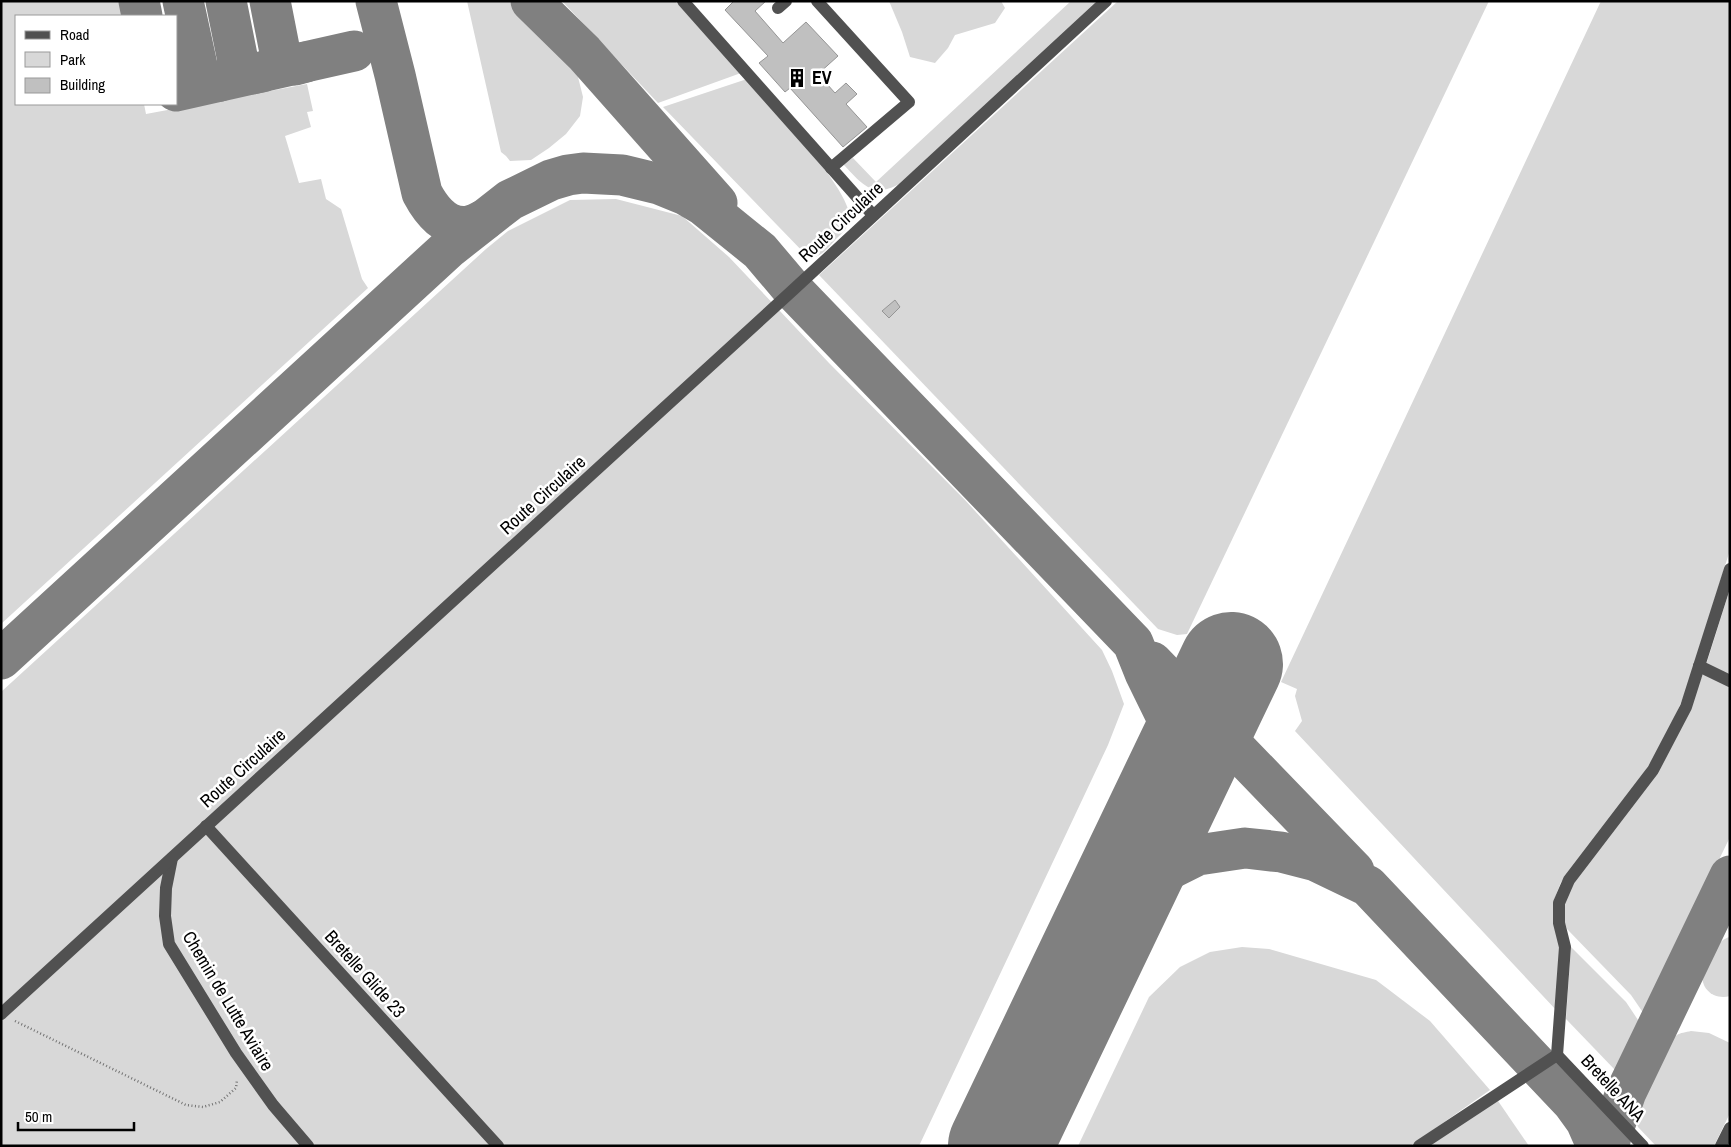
<svg xmlns="http://www.w3.org/2000/svg" width="1731" height="1147" font-family="'Archivo Narrow',sans-serif">
	<style>
		.green { fill: #d8d8d8 }
		.lines { fill: none; stroke-linecap: round; stroke-linejoin: round }
		.taxiway { stroke: #808080; stroke-width: 41 }
		.runway { stroke: #808080; stroke-width: 104 }
		.building { fill: #c0c0c0; stroke: #959595 }
		.path { stroke: #737373; stroke-width: 2.5; stroke-dasharray: 1 2.5; stroke-linecap: butt }
		.minor { stroke: #515151; stroke-width: 12 }
		.labels { text-anchor: middle; stroke-width: 5; stroke-linejoin: round; paint-order: stroke }
		.poi-label { font-size: 18px; font-weight: bold; fill: #000; stroke: #fff; text-anchor: start }
		.street-label { font-size: 18px; fill: #000; stroke: #fff }
	</style>
	<rect width="100%" height="100%" fill="#fff"/>
	<g class="green">
		<path d="M1,1H121L124,16H16V104H144L146,114L307,84L313,111L307,112L311,127L285,136L299,183L321,179L326,199L341,209L362,279L368,288L1,624Z"/>
		<path d="M467,1H516L574,61L583,97L580,116L566,134L549,148L531,160L510,161L506,156L501,152Z"/>
		<path d="M562,1H675L741,73L658,103Z"/>
		<path d="M889,1H1001L1005,8L995,23L955,35L948,48L935,63L910,57L902,32Z"/>
		<path d="M1071,1H1099L899,184C872,199 861,183 843,164L853,158L876,182Z"/>
		<path d="M1118,1H1489L1187,634L1177,635L1158,629L819,275Z"/>
		<path d="M1601,1H1730V550L1685,693L1666,738L1633,790L1561,882L1554,900L1555,922L1560,945L1557,1011L1295,731L1302,721L1295,696L1297,689L1281,682Z"/>
		<path d="M747,79C769,104 851,188 850,219C849,228 841,234 835,240C827,249 820,259 808,257L663,107Z"/>
		<path d="M616,199L682,216L729,257L829,363L965,500L1102,650L1112,671L1124,704L1108,745L919,1146H1V692L486,249L508,231L570,200Z"/>
		<path d="M1730,589V677L1706,665Z"/>
		<path d="M1703,674L1730,686V837L1644,1014L1631,995L1567,929L1562,914L1566,896L1578,875L1660,768Z"/>
		<path d="M1730,937V996C1714,1000 1701,990 1702,973C1703,962 1718,939 1730,937Z"/>
		<path d="M1242,947L1269,949L1376,980L1430,1021L1490,1090L1410,1146H1078L1149,997L1180,967L1210,952Z"/>
		<path d="M1571,947L1626,1002L1640,1023L1617,1072L1566,1019Z"/>
		<path d="M1691,1031L1709,1033L1730,1043V1113L1714,1146H1656L1638,1127L1634,1117C1642,1096 1659,1048 1677,1035C1680,1033 1686,1032 1691,1031Z"/>
		<path d="M1496,1098L1529,1146H1428Z"/>
	</g>
	<g class="lines">
		<g class="taxiway">
			<path d="M139,1L142,16"/>
			<path d="M183,1L198,70C204,80 209,83 220,81"/>
			<path d="M226,1L238,61L244,69L252,74L262,72"/>
			<path d="M270,1L280,52L287,61L295,65L306,62"/>
			<path d="M376,1L395,75L422,193C431,210 446,230 469,226C474,225 479,222 484,220"/>
			<path d="M531,1L584,53L717,203"/>
			<path d="M176,91L354,51"/>
			<path d="M1,659L450,247L510,200L551,180L568,175L583,173L622,175L659,184L686,195L703,205L760,251L793,290L1133,643L1145,673L1170,724L1177,749L1174,773L1162,806"/>
			<path d="M1152,662L1354,871"/>
			<path d="M1102,934L1124,905L1160,874L1198,855L1245,848L1281,852L1316,861L1368,886L1573,1103L1586,1121L1597,1146"/>
			<path d="M1609,1146L1611,1136L1626,1092L1730,876"/>
		</g>
		<path class="runway" d="M1000,1146L1231,664"/>
	</g>
	<g class="building">
		<path d="M734,1H766L755,11L783,43L806,22L838,56L818,74L835,93L846,83L857,94L846,104L867,127L843,147L790,88L785,92L759,63L768,56L725,10Z"/>
		<path d="M895,300L900,307L889,318L882,311Z"/>
	</g>
	<g class="lines">
		<path class="path" d="M15,1021L186,1105L203,1107L220,1102L236,1088L237,1080"/>
		<g class="minor">
			<path d="M683,1L873,215"/>
			<path d="M817,1L909,102L831,168"/>
			<path d="M778,8L786,1"/>
			<path d="M1699,666L1730,681"/>
			<path d="M206,826L498,1146"/>
			<path d="M172,858L166,888L165,916L169,944L236,1053L273,1105L308,1146"/>
			<path d="M1,1014L793,290L1106,1"/>
			<path d="M1557,1055L1643,1146"/>
			<path d="M1419,1146L1557,1055L1565,947L1559,923V903L1569,880L1653,770L1686,707L1730,569"/>
			<path d="M1721,1146L1730,1128"/>
		</g>
	</g>
	<defs>
		<g id="building-bare" transform="scale(1.5)"><path d="M-4-6H4V6H1V3H-1V6H-4ZM-2.5-4.3h1.7v1.8h-1.7ZM.8-4.3h1.7v1.8H.8ZM-2.5-1h1.7V.8h-1.7ZM.8-1h1.7V.8H.8Z" fill="#000" stroke="#fff" stroke-width="2.5" paint-order="stroke"/></g>
	</defs>
	<g fill-rule="evenodd">
		<use href="#building-bare" x="797" y="78"/>
	</g>
	<g class="labels">
		<g class="poi-label">
			<text x="812" y="84">EV</text>
		</g>
		<g class="street-label">
			<text transform="translate(841 222) rotate(-43)" y="6">Route Circulaire</text>
			<text transform="translate(543 495) rotate(-42)" y="6">Route Circulaire</text>
			<text transform="translate(243 768) rotate(-42)" y="6">Route Circulaire</text>
			<text transform="translate(365 974) rotate(48)" y="6">Bretelle Glide 23</text>
			<text transform="translate(228 1001) rotate(59)" y="6">Chemin de Lutte Aviaire</text>
			<text transform="translate(1613 1088) rotate(47)" y="6">Bretelle ANA</text>
		</g>
	</g>
	<rect width="1731" height="1147" fill="none" stroke="#000000" stroke-width="5"/>
	<rect x="15" y="15" width="162" height="90" fill="#ffffff" stroke="#999999"/>
	<rect x="25" y="31" width="25" height="8" fill="#515151" stroke="#999999"/>
	<text x="60" y="40" font-size="15" fill="#000000">Road</text>
	<rect x="25" y="52" width="25" height="15" fill="#d8d8d8" stroke="#999999"/>
	<text x="60" y="65" font-size="15" fill="#000000">Park</text>
	<rect x="25" y="78" width="25" height="15" fill="#c0c0c0" stroke="#999999"/>
	<text x="60" y="90" font-size="15" fill="#000000">Building</text>
	<path d="M18 1122v8h116v-8" fill="none" stroke="#000000" stroke-width="2.5"/>
	<text x="25" y="1122" font-size="15" fill="#000000" stroke="#ffffff" stroke-width="4" paint-order="stroke">50 m</text>
</svg>
